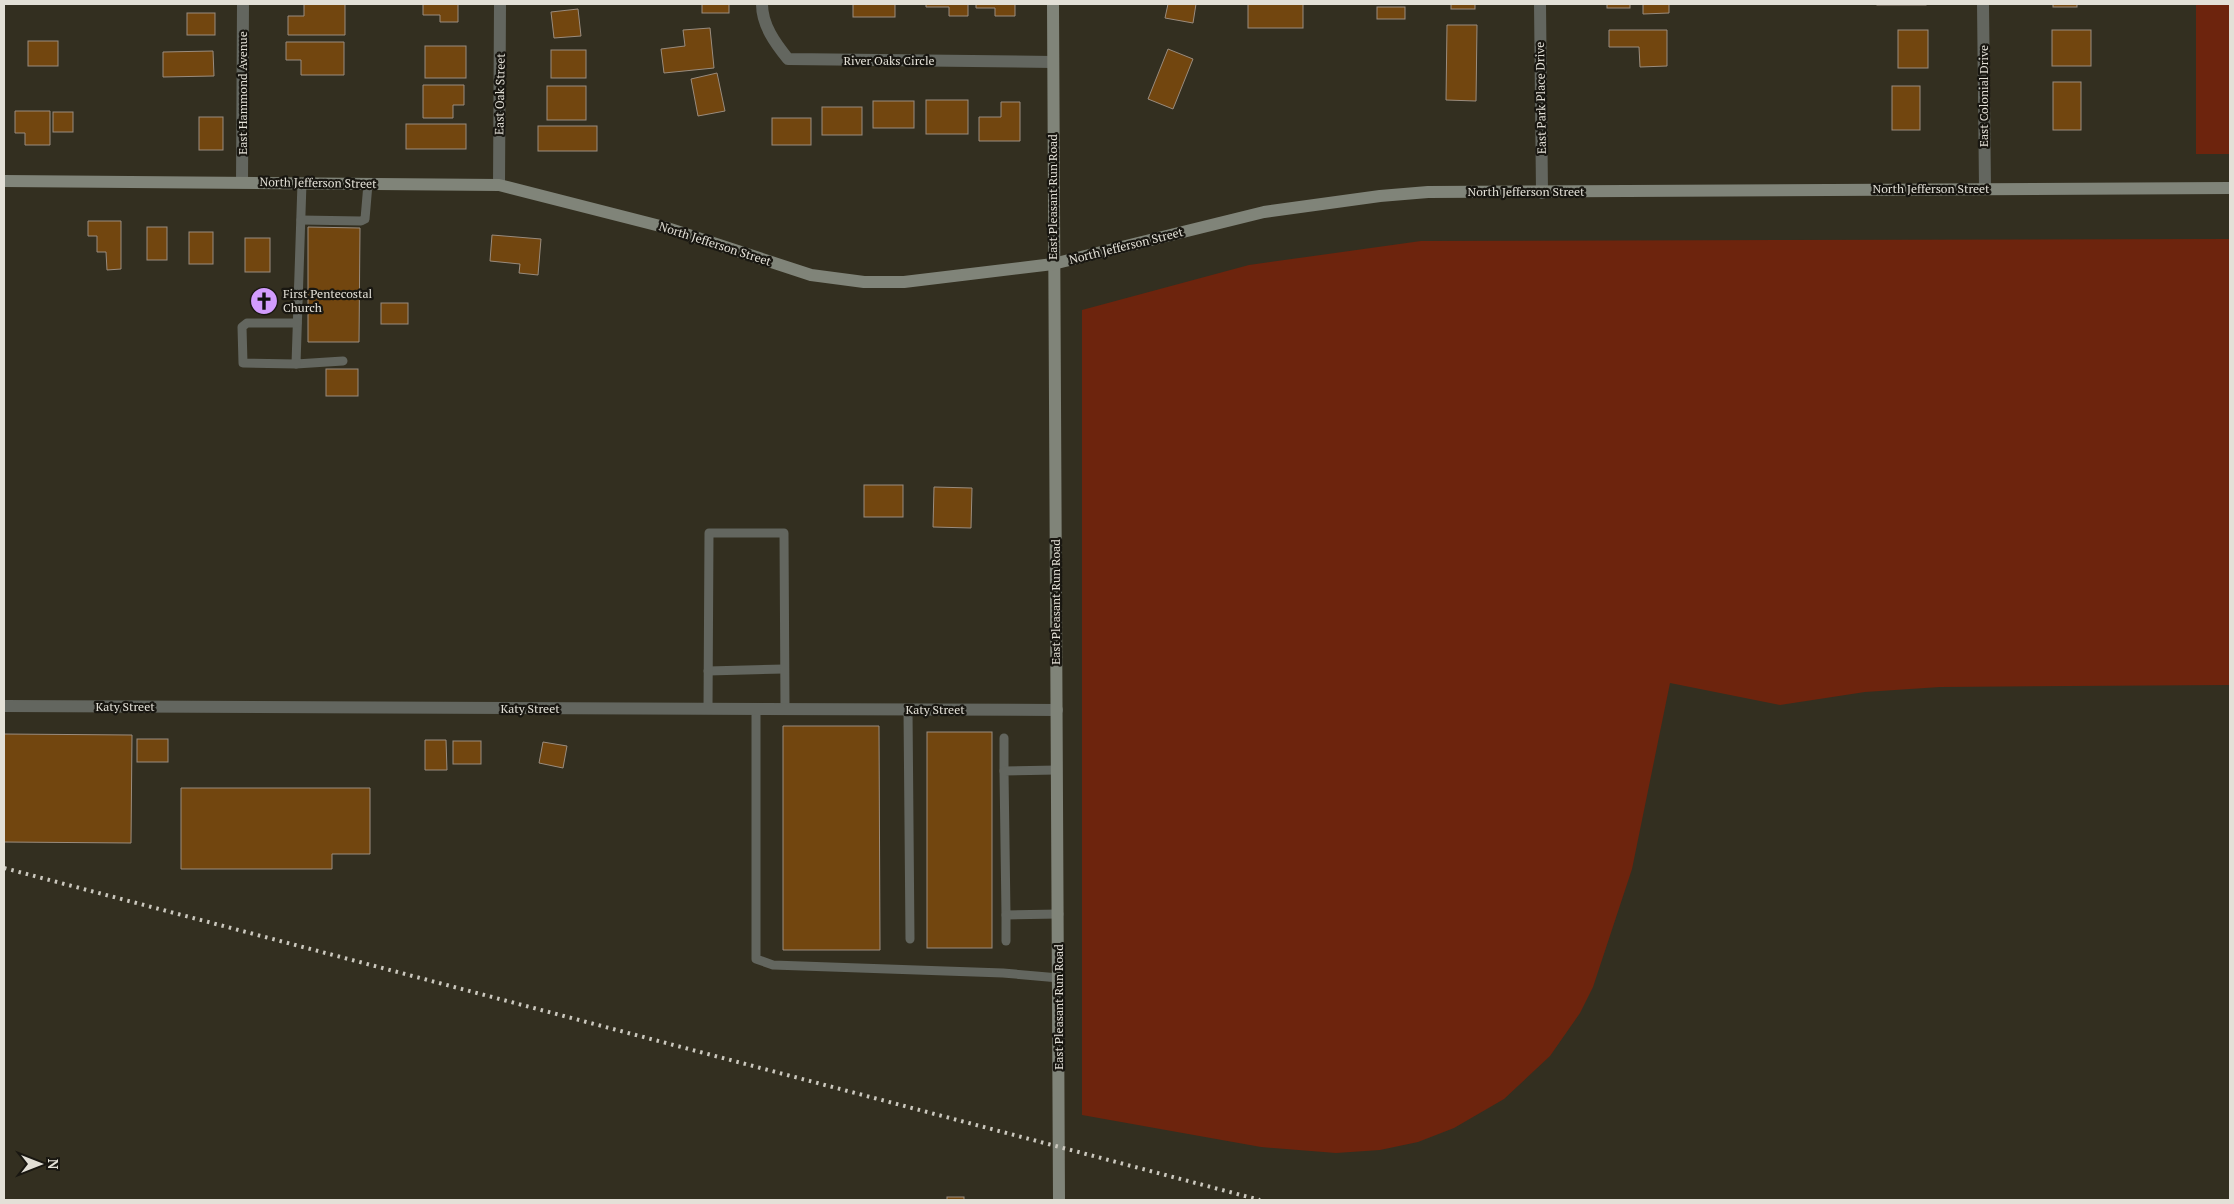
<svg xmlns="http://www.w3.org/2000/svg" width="2234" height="1204" font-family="'PT Serif',serif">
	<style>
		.green { fill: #6d240d }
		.building { fill: #72460f; stroke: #9a8c7e }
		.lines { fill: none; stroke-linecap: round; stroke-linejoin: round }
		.lane { stroke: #63665f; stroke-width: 9 }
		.street { stroke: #63665f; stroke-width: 12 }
		.secondary { stroke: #808479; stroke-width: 12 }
		.rail { stroke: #cbc8be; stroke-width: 4; stroke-dasharray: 2.5 5; stroke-linecap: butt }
		.labels { text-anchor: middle; stroke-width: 4.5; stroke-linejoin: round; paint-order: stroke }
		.street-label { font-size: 12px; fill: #e3e0d7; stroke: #191711 }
		.poi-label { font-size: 12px; fill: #e3e0d7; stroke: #191711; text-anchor: start }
	</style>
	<rect width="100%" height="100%" fill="#332f20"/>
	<g class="green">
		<rect x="2196" y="4" width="34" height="150"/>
		<path d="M2230,239V685L1940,687L1865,692L1780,705L1670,683L1632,869L1593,987L1580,1013L1550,1056L1504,1099L1454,1128L1418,1142L1380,1150L1336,1153L1261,1147L1082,1115V310L1249,265L1421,241Z"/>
	</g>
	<g class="building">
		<path d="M304,4H345V35H288V16H304Z"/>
		<path d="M423,4H458V22H440V15H423Z"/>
		<rect x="702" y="4" width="27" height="9"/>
		<rect x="853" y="4" width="42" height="13"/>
		<path d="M926,4H968V16H949V7H926Z"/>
		<path d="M976,4H1015V16H995V8H976Z"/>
		<path d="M1168,4H1196L1193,23L1165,18Z"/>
		<rect x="1248" y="4" width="55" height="24"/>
		<rect x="1451" y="4" width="24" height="5"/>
		<rect x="1607" y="4" width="23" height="4"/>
		<path d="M1643,4H1669V13L1643,14Z"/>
		<rect x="1877" y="4" width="49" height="1"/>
		<rect x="2053" y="4" width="24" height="3"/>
		<rect x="1377" y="7" width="28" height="12"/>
		<path d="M578,9L581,36L554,38L551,12Z"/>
		<rect x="187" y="13" width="28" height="22"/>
		<path d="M1447,25H1477L1476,101L1446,100Z"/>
		<path d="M710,28L714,68L664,73L661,49L685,46L683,30Z"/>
		<path d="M1609,30H1667V66L1640,67L1639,47H1609Z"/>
		<rect x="1898" y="30" width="30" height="38"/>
		<rect x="2052" y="30" width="39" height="36"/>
		<rect x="28" y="41" width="30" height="25"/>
		<path d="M286,42H344V75H301V60H286Z"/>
		<rect x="425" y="46" width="41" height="32"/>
		<path d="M1168,49L1193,59L1173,109L1148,99Z"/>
		<rect x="551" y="50" width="35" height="28"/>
		<path d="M213,51L214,76L163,77V52Z"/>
		<path d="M717,73L725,111L698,116L691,79Z"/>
		<rect x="2053" y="82" width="28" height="48"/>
		<path d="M423,85H464V105H453V118H423Z"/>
		<rect x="547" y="86" width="39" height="34"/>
		<rect x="1892" y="86" width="28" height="44"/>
		<rect x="926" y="100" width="42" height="34"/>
		<rect x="873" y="101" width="41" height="27"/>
		<path d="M1001,102H1020V141H979V117H1001Z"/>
		<rect x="822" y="107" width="40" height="28"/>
		<path d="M15,111H50V145H25V133H15Z"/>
		<rect x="53" y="112" width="20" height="20"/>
		<rect x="199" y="117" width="24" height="33"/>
		<rect x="772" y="118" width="39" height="27"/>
		<rect x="406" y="124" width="60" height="25"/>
		<rect x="538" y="126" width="59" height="25"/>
		<path d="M88,221H121V269L107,270L106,252H97V236H88Z"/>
		<rect x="147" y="227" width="20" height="33"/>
		<path d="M308,227L360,228L359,342H308Z"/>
		<rect x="189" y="232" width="24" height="32"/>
		<path d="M492,235L541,239L538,275L519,273L520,264L490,261Z"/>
		<rect x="245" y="238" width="25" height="34"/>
		<rect x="381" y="303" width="27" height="21"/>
		<rect x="326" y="369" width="32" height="27"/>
		<rect x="864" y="485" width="39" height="32"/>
		<path d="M934,487L972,488L971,528L933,527Z"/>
		<path d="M783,726H879L880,950H783Z"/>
		<rect x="927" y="732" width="65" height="216"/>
		<path d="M4,734L132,735L131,843L4,842Z"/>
		<rect x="137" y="739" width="31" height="23"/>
		<path d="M425,740H446L447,770H425Z"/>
		<rect x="453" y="741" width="28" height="23"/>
		<path d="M543,742L567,746L563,768L539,763Z"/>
		<path d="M181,788H370V854H332V869H181Z"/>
		<rect x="947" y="1197" width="17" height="3"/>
	</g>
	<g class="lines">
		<g class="lane">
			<path d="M302,183L296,364L343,361"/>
			<path d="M301,220L361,221L365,219L368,184"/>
			<path d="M296,364L243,363L242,327L247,323H297"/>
			<path d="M708,671L784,669"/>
			<path d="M708,709L709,533H784L785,709"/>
			<path d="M756,709V959L773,965L1003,973L1059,978"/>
			<path d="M908,710L910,939"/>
			<path d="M1004,738V771"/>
			<path d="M1057,770L1004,771L1006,915L1059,914"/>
			<path d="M1006,915V941"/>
		</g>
		<g class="street">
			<path d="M762,4C762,25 775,43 788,59L1053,62"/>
			<path d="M1540,4L1542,193"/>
			<path d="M1983,4L1985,188"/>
			<path d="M242,182L243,4"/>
			<path d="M499,185L500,4"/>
			<path d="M4,706L1057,710"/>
		</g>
		<g class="secondary">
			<path d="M1053,4L1059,1200"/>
			<path d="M4,181L499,185L664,227L811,275L864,282H904L1053,264L1264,212L1380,196L1428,192L2230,188"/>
		</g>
		<path class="rail" d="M4,868L1260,1200"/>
	</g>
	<defs>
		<g id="church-disc" transform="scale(1.4375)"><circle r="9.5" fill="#d29cfd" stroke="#191711"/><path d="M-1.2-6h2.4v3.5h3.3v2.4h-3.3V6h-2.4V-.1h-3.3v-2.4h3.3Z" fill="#111"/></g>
	</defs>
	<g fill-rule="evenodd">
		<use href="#church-disc" x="264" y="301"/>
	</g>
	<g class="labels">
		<g class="street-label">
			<text x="889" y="65">River Oaks Circle</text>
			<text transform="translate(243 93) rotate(-90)" y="4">East Hammond Avenue</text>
			<text transform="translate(500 94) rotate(-89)" y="4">East Oak Street</text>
			<text transform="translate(1984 96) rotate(-90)" y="4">East Colonial Drive</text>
			<text transform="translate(1541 98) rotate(-91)" y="4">East Park Place Drive</text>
			<text transform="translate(318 183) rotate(1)" y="4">North Jefferson Street</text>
			<text x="1931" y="193">North Jefferson Street</text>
			<text x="1526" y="196">North Jefferson Street</text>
			<text transform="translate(1053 197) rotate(-90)" y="4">East Pleasant Run Road</text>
			<text transform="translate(715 244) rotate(18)" y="4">North Jefferson Street</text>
			<text transform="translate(1126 246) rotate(-14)" y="4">North Jefferson Street</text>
			<text transform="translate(1056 602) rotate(-90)" y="4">East Pleasant Run Road</text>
			<text x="125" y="711">Katy Street</text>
			<text x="530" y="713">Katy Street</text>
			<text x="935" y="714">Katy Street</text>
			<text transform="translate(1059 1007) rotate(-90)" y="4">East Pleasant Run Road</text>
		</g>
		<g class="poi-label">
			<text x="283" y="298">First Pentecostal<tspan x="283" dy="14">Church</tspan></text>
		</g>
	</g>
	<rect width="2234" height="1204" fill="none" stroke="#e3e0d7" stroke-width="10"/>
	<g transform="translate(40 1164) rotate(90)" stroke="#191711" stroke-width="4" paint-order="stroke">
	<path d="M0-4L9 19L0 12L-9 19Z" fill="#e3e0d7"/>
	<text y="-8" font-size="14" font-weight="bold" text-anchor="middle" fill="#e3e0d7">N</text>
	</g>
</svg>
